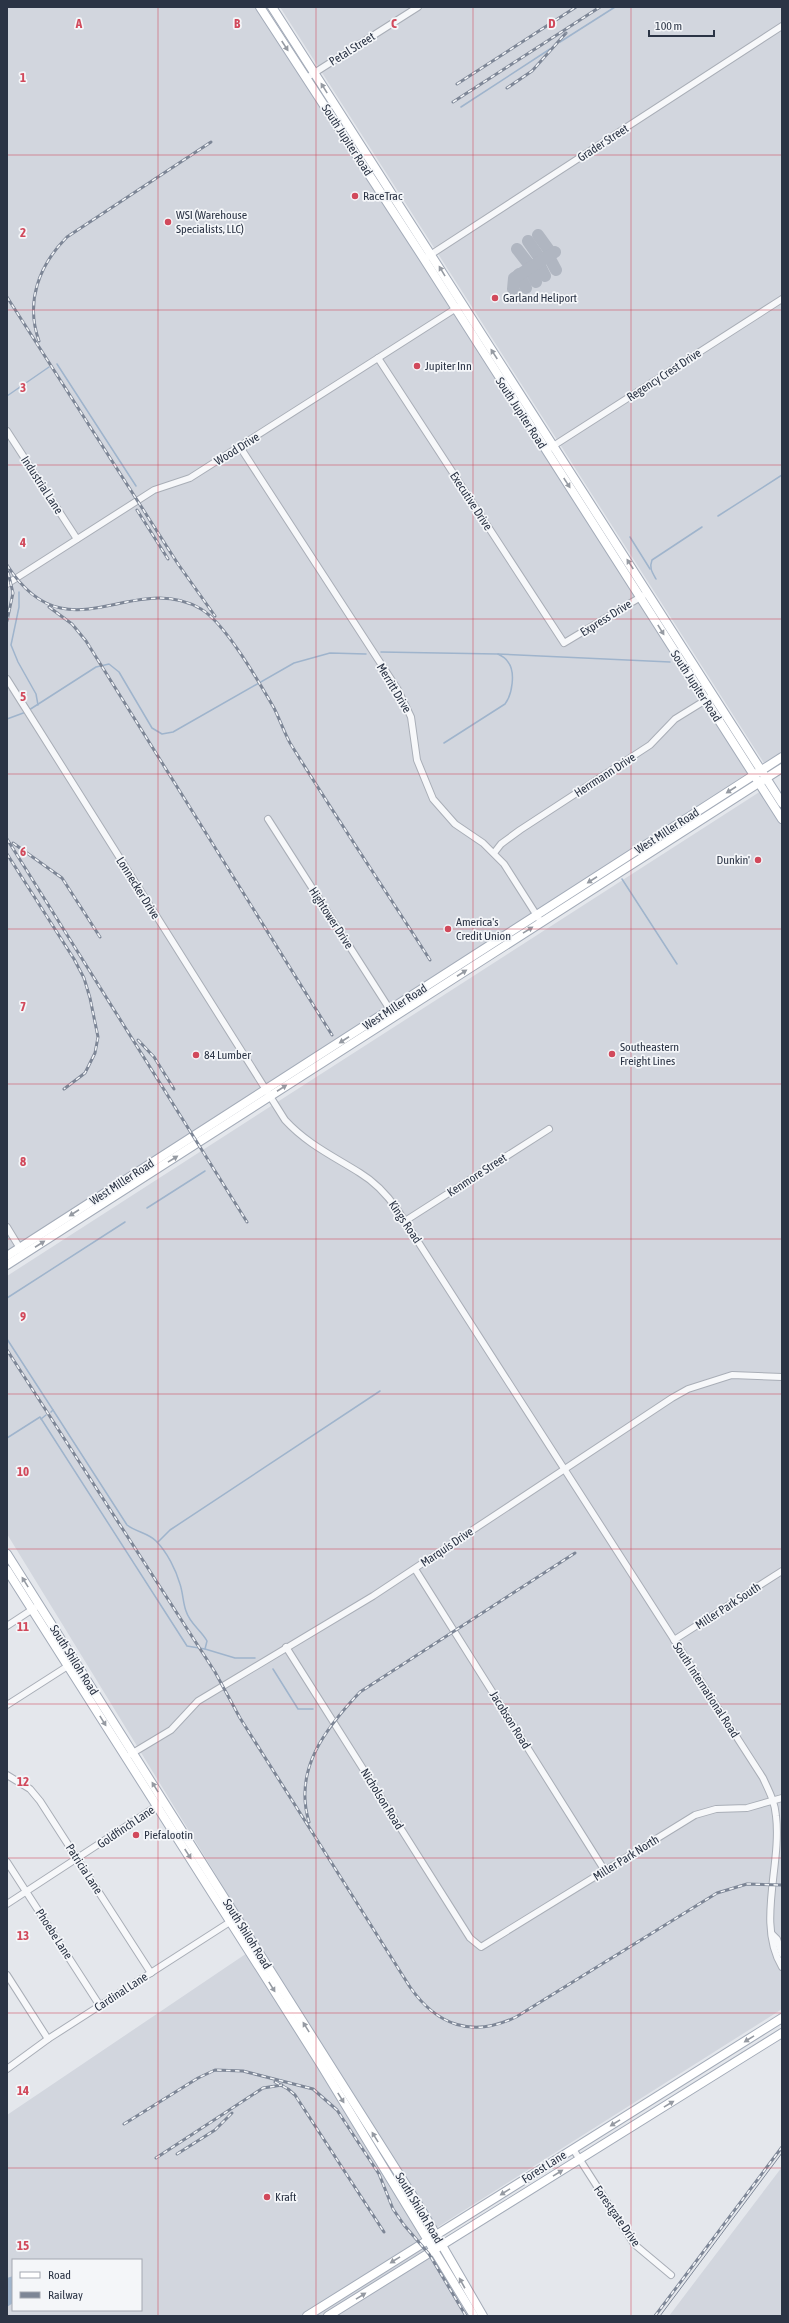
<svg xmlns="http://www.w3.org/2000/svg" width="789" height="2323" font-family="'Asap Condensed',sans-serif">
	<style>
		.built { fill: #d2d6de; fill-rule: evenodd }
		.water { fill: #9fb4cc }
		.lines { fill: none; stroke-linecap: round; stroke-linejoin: round }
		.stream { stroke: #9fb4cc; stroke-width: 1.5 }
		.taxiway { stroke: #b0b6c1; stroke-width: 12 }
		.minor-casing { stroke: #a9aeb7; stroke-width: 8 }
		.major-casing { stroke: #a3abb8; stroke-width: 10 }
		.minor { stroke: #f7f8fa; stroke-width: 6 }
		.major { stroke: #fff; stroke-width: 8 }
		.tram { stroke: #7d8696; stroke-width: 1 }
		.rail-casing { stroke: #7d8696; stroke-width: 3 }
		.rail { stroke: #f4f6f9; stroke-width: 1.5; stroke-dasharray: 4.5; stroke-linecap: butt }
		.oneway { fill: #959aa2 }
		.grid { fill: none; stroke: #d1495b; stroke-width: 1; stroke-opacity: 0.55 }
		.poi-dot { fill: #d1495b; stroke: #f4f6f9; stroke-width: 1.5 }
		.labels { text-anchor: middle; stroke-width: 3.5; stroke-linejoin: round; paint-order: stroke }
		.street-label { font-size: 12px; fill: #2b3445; stroke: #f4f6f9 }
		.poi-label { font-size: 12px; fill: #2b3445; stroke: #f4f6f9; text-anchor: start }
		.grid-label { font-size: 13px; text-anchor: middle; font-weight: bold; fill: #d1495b; stroke: #f4f6f9; stroke-width: 3.5; stroke-linejoin: round; paint-order: stroke }
	</style>
	<rect width="100%" height="100%" fill="#e4e7ec"/>
	<g class="built">
		<path d="M7,7H257L751,775L7,1253Z"/>
		<path d="M280,7H782V751L764,763Z"/>
		<path d="M761,791L782,824V2009L422,2237L470,2316H7V2115L259,1945L7,1534V1276ZM13,2260H141V2310H13Z"/>
		<path d="M782,2167V2316H669Z"/>
	</g>
	<path class="water" d="M13,2276V2303L7,2307V2278Z"/>
	<g class="lines">
		<g class="stream">
			<path d="M560,42L615,7"/>
			<path d="M461,107L550,49"/>
			<path d="M57,364L136,486"/>
			<path d="M7,396L49,367"/>
			<path d="M718,516L782,475"/>
			<path d="M630,537L650,569"/>
			<path d="M656,579C652,572 649,568 652,560L702,527"/>
			<path d="M19,592V607L11,645L18,662L36,694L38,705"/>
			<path d="M381,652L497,654L670,662"/>
			<path d="M29,710L96,667L109,664L119,672L152,728L162,734L173,732L294,663L330,653L366,654"/>
			<path d="M7,719L26,712"/>
			<path d="M444,743L505,704C512,695 516,672 508,662C506,658 502,656 498,654"/>
			<path d="M622,879L677,964"/>
			<path d="M147,1208L205,1171"/>
			<path d="M7,1298L125,1222"/>
			<path d="M7,1339L53,1410L51,1412"/>
			<path d="M53,1410L127,1525C136,1532 148,1533 156,1541C167,1552 176,1570 180,1584C183,1593 183,1603 186,1611C190,1624 201,1630 207,1641L205,1649"/>
			<path d="M41,1419L46,1415"/>
			<path d="M7,1438L40,1417L178,1632L187,1646L205,1649L235,1658H255"/>
			<path d="M158,1542L170,1530L380,1391"/>
			<path d="M273,1669L298,1709H313"/>
		</g>
		<g class="taxiway">
			<path d="M538,235L551,253"/>
			<path d="M528,241L541,260"/>
			<path d="M517,249L531,267"/>
			<path d="M548,255L556,270"/>
			<path d="M538,262L545,276"/>
			<path d="M529,268L536,282"/>
			<path d="M519,274L526,288"/>
			<path d="M516,294L513,289L514,278L555,252"/>
		</g>
		<g class="minor-casing">
			<g id="minor">
				<path d="M311,75L418,7"/>
				<path d="M427,257L782,26"/>
				<path d="M378,358L564,643L644,595"/>
				<path d="M7,431L77,539"/>
				<path d="M240,447L398,690L411,717L417,760L433,799L455,824L483,843L504,864L541,922"/>
				<path d="M550,448L782,299"/>
				<path d="M7,584L154,490L190,478L458,307"/>
				<path d="M7,679L285,1120C307,1144 333,1156 360,1173C375,1182 387,1195 397,1209L763,1778C769,1791 775,1802 776,1816C782,1865 756,1923 782,1967"/>
				<path d="M268,819L394,1016"/>
				<path d="M494,853L501,844L520,830L650,745L675,719L709,698"/>
				<path d="M405,1221L549,1129"/>
				<path d="M7,1227L21,1250"/>
				<path d="M415,1569L605,1871"/>
				<path d="M7,1626L39,1605"/>
				<path d="M674,1640L782,1571"/>
				<path d="M286,1647L470,1938L481,1947L695,1815L716,1809L747,1808L782,1798"/>
				<path d="M7,1705L71,1664"/>
				<path d="M131,1754L171,1730L198,1701L373,1596L672,1398L688,1389L732,1375L782,1377"/>
				<path d="M7,1775L30,1789L40,1801L151,1973"/>
				<path d="M7,1862L100,2006"/>
				<path d="M7,1904L160,1804"/>
				<path d="M772,1934L777,1939L782,1954"/>
				<path d="M7,1975L48,2039"/>
				<path d="M7,2069L48,2039L233,1920"/>
				<path d="M573,2149L634,2244L671,2275"/>
			</g>
		</g>
		<g class="major-casing">
			<g id="major">
				<path d="M260,7L424,259L782,819"/>
				<path d="M272,7L782,803"/>
				<path d="M7,1256L782,757"/>
				<path d="M7,1265L782,768"/>
				<path d="M7,1554L421,2209L483,2316"/>
				<path d="M7,1570L320,2063L474,2316"/>
				<path d="M307,2316L782,2018"/>
				<path d="M328,2316L782,2033"/>
			</g>
		</g>
		<use href="#minor" class="minor"/>
		<use href="#major" class="major"/>
		<path class="tram" d="M660,2316L782,2153"/>
		<g class="rail-casing">
			<g id="rail">
				<path d="M457,84L576,7"/>
				<path d="M507,88L532,71L566,33"/>
				<path d="M453,102L600,7"/>
				<path d="M7,297L178,564L215,616"/>
				<path d="M39,341C25,302 39,265 67,237L211,142"/>
				<path d="M137,510L168,559"/>
				<path d="M7,565C67,659 132,569 201,609C225,623 259,682 274,708C280,720 284,732 290,743C335,816 384,888 430,960"/>
				<path d="M49,607L72,624L86,641L332,1035"/>
				<path d="M7,621L13,593L8,572"/>
				<path d="M7,839L247,1222"/>
				<path d="M13,843L62,878L100,937"/>
				<path d="M7,854L74,959L84,978L90,998L98,1037L95,1053L85,1073L64,1089"/>
				<path d="M138,1040L154,1057L174,1089"/>
				<path d="M7,1350L215,1672L240,1718L410,1987C437,2026 473,2038 516,2017L717,1893L747,1884L782,1885"/>
				<path d="M309,1822C293,1769 326,1728 360,1692L575,1553"/>
				<path d="M275,2082L288,2089L295,2095L384,2232"/>
				<path d="M124,2124L198,2078L215,2070L243,2071L313,2089L337,2110L379,2174L393,2209L404,2225L429,2254L466,2316"/>
				<path d="M177,2154L215,2130L232,2113"/>
				<path d="M156,2158L263,2088L282,2085"/>
				<path d="M655,2316L782,2147"/>
			</g>
		</g>
		<use href="#rail" class="rail"/>
	</g>
	<defs><path id="oneway-solid" d="M-6-.8H1V-3.2L6.5 0L1 3.2V.8H-6Z"/></defs>
	<g class="oneway">
		<use href="#oneway-solid" transform="translate(285 46) rotate(57)"/>
		<use href="#oneway-solid" transform="translate(324 88) rotate(-122)"/>
		<use href="#oneway-solid" transform="translate(442 271) rotate(-121)"/>
		<use href="#oneway-solid" transform="translate(494 354) rotate(-123)"/>
		<use href="#oneway-solid" transform="translate(567 483) rotate(57)"/>
		<use href="#oneway-solid" transform="translate(630 564) rotate(-123)"/>
		<use href="#oneway-solid" transform="translate(661 630) rotate(58)"/>
		<use href="#oneway-solid" transform="translate(731 790) rotate(147)"/>
		<use href="#oneway-solid" transform="translate(592 880) rotate(147)"/>
		<use href="#oneway-solid" transform="translate(528 930) rotate(-32)"/>
		<use href="#oneway-solid" transform="translate(462 973) rotate(-33)"/>
		<use href="#oneway-solid" transform="translate(344 1040) rotate(147)"/>
		<use href="#oneway-solid" transform="translate(282 1088) rotate(-33)"/>
		<use href="#oneway-solid" transform="translate(173 1159) rotate(-32)"/>
		<use href="#oneway-solid" transform="translate(74 1213) rotate(147)"/>
		<use href="#oneway-solid" transform="translate(40 1244) rotate(-33)"/>
		<use href="#oneway-solid" transform="translate(25 1582) rotate(-122)"/>
		<use href="#oneway-solid" transform="translate(103 1721) rotate(58)"/>
		<use href="#oneway-solid" transform="translate(155 1787) rotate(-122)"/>
		<use href="#oneway-solid" transform="translate(188 1854) rotate(57)"/>
		<use href="#oneway-solid" transform="translate(272 1987) rotate(58)"/>
		<use href="#oneway-solid" transform="translate(306 2027) rotate(-122)"/>
		<use href="#oneway-solid" transform="translate(749 2039) rotate(148)"/>
		<use href="#oneway-solid" transform="translate(341 2098) rotate(58)"/>
		<use href="#oneway-solid" transform="translate(669 2104) rotate(-31)"/>
		<use href="#oneway-solid" transform="translate(615 2123) rotate(148)"/>
		<use href="#oneway-solid" transform="translate(375 2137) rotate(-122)"/>
		<use href="#oneway-solid" transform="translate(558 2173) rotate(-32)"/>
		<use href="#oneway-solid" transform="translate(505 2192) rotate(148)"/>
		<use href="#oneway-solid" transform="translate(395 2260) rotate(148)"/>
		<use href="#oneway-solid" transform="translate(462 2283) rotate(-119)"/>
		<use href="#oneway-solid" transform="translate(361 2296) rotate(-32)"/>
	</g>
	<path class="grid" d="M158,7V2316M316,7V2316M473,7V2316M631,7V2316M7,155H782M7,310H782M7,465H782M7,619H782M7,774H782M7,929H782M7,1084H782M7,1239H782M7,1394H782M7,1549H782M7,1704H782M7,1858H782M7,2013H782M7,2168H782"/>
	<g class="poi-dot">
		<circle cx="355" cy="196" r="4"/>
		<circle cx="168" cy="222" r="4"/>
		<circle cx="495" cy="298" r="4"/>
		<circle cx="417" cy="366" r="4"/>
		<circle cx="758" cy="860" r="4"/>
		<circle cx="448" cy="929" r="4"/>
		<circle cx="612" cy="1054" r="4"/>
		<circle cx="196" cy="1055" r="4"/>
		<circle cx="136" cy="1835" r="4"/>
		<circle cx="267" cy="2197" r="4"/>
	</g>
	<g class="labels">
		<g class="street-label">
			<text transform="translate(352 49) rotate(-32)" y="4">Petal Street</text>
			<text transform="translate(347 140) rotate(57)" y="4">South Jupiter Road</text>
			<text transform="translate(603 143) rotate(-33)" y="4">Grader Street</text>
			<text transform="translate(664 375) rotate(-33)" y="4">Regency Crest Drive</text>
			<text transform="translate(521 413) rotate(57)" y="4">South Jupiter Road</text>
			<text transform="translate(237 449) rotate(-32)" y="4">Wood Drive</text>
			<text transform="translate(42 485) rotate(57)" y="4">Industrial Lane</text>
			<text transform="translate(471 501) rotate(57)" y="4">Executive Drive</text>
			<text transform="translate(606 618) rotate(-32)" y="4">Express Drive</text>
			<text transform="translate(696 686) rotate(57)" y="4">South Jupiter Road</text>
			<text transform="translate(394 688) rotate(59)" y="4">Merritt Drive</text>
			<text transform="translate(605 775) rotate(-33)" y="4">Herrmann Drive</text>
			<text transform="translate(667 831) rotate(-33)" y="4">West Miller Road</text>
			<text transform="translate(138 888) rotate(58)" y="4">Lonnecker Drive</text>
			<text transform="translate(331 918) rotate(57)" y="4">Hightower Drive</text>
			<text transform="translate(395 1007) rotate(-33)" y="4">West Miller Road</text>
			<text transform="translate(477 1175) rotate(-33)" y="4">Kenmore Street</text>
			<text transform="translate(122 1182) rotate(-33)" y="4">West Miller Road</text>
			<text transform="translate(405 1222) rotate(56)" y="4">Kings Road</text>
			<text transform="translate(447 1547) rotate(-34)" y="4">Marquis Drive</text>
			<text transform="translate(728 1606) rotate(-33)" y="4">Miller Park South</text>
			<text transform="translate(74 1660) rotate(58)" y="4">South Shiloh Road</text>
			<text transform="translate(706 1690) rotate(57)" y="4">South International Road</text>
			<text transform="translate(510 1720) rotate(58)" y="4">Jacobson Road</text>
			<text transform="translate(382 1799) rotate(58)" y="4">Nicholson Road</text>
			<text transform="translate(126 1827) rotate(-34)" y="4">Goldfinch Lane</text>
			<text transform="translate(626 1858) rotate(-32)" y="4">Miller Park North</text>
			<text transform="translate(84 1869) rotate(57)" y="4">Patricia Lane</text>
			<text transform="translate(54 1934) rotate(57)" y="4">Phoebe Lane</text>
			<text transform="translate(247 1934) rotate(58)" y="4">South Shiloh Road</text>
			<text transform="translate(121 1992) rotate(-33)" y="4">Cardinal Lane</text>
			<text transform="translate(544 2167) rotate(-32)" y="4">Forest Lane</text>
			<text transform="translate(419 2208) rotate(59)" y="4">South Shiloh Road</text>
			<text transform="translate(617 2216) rotate(55)" y="4">Forestgate Drive</text>
		</g>
		<g class="poi-label">
			<text x="363" y="200">RaceTrac</text>
			<text x="176" y="219">WSI (Warehouse<tspan x="176" dy="14">Specialists, LLC)</tspan></text>
			<text x="503" y="302">Garland Heliport</text>
			<text x="425" y="370">Jupiter Inn</text>
			<text x="750" y="864" text-anchor="end">Dunkin'</text>
			<text x="456" y="926">America's<tspan x="456" dy="14">Credit Union</tspan></text>
			<text x="620" y="1051">Southeastern<tspan x="620" dy="14">Freight Lines</tspan></text>
			<text x="204" y="1059">84 Lumber</text>
			<text x="144" y="1839">Piefalootin</text>
			<text x="275" y="2201">Kraft</text>
		</g>
	</g>
	<g class="grid-label">
		<text x="79" y="28">A</text>
		<text x="237" y="28">B</text>
		<text x="394" y="28">C</text>
		<text x="552" y="28">D</text>
		<text x="23" y="82">1</text>
		<text x="23" y="237">2</text>
		<text x="23" y="392">3</text>
		<text x="23" y="547">4</text>
		<text x="23" y="701">5</text>
		<text x="23" y="856">6</text>
		<text x="23" y="1011">7</text>
		<text x="23" y="1166">8</text>
		<text x="23" y="1321">9</text>
		<text x="23" y="1476">10</text>
		<text x="23" y="1631">11</text>
		<text x="23" y="1786">12</text>
		<text x="23" y="1940">13</text>
		<text x="23" y="2095">14</text>
		<text x="23" y="2250">15</text>
	</g>
	<rect width="789" height="2323" fill="none" stroke="#2b3445" stroke-width="16"/>
	<rect x="12" y="2259" width="130" height="52" fill="#f4f6f9" stroke="#a4a8b1"/>
	<rect x="20" y="2272" width="20" height="6" fill="#ffffff" stroke="#a4a8b1"/>
	<text x="48" y="2279" font-size="12" fill="#2b3445">Road</text>
	<rect x="20" y="2292" width="20" height="6" fill="#7d8696" stroke="#a4a8b1"/>
	<text x="48" y="2299" font-size="12" fill="#2b3445">Railway</text>
	<path d="M649 30v6h65v-6" fill="none" stroke="#2b3445" stroke-width="2"/>
	<text x="655" y="30" font-size="12" fill="#2b3445" stroke="#f4f6f9" stroke-width="3" paint-order="stroke">100 m</text>
</svg>
